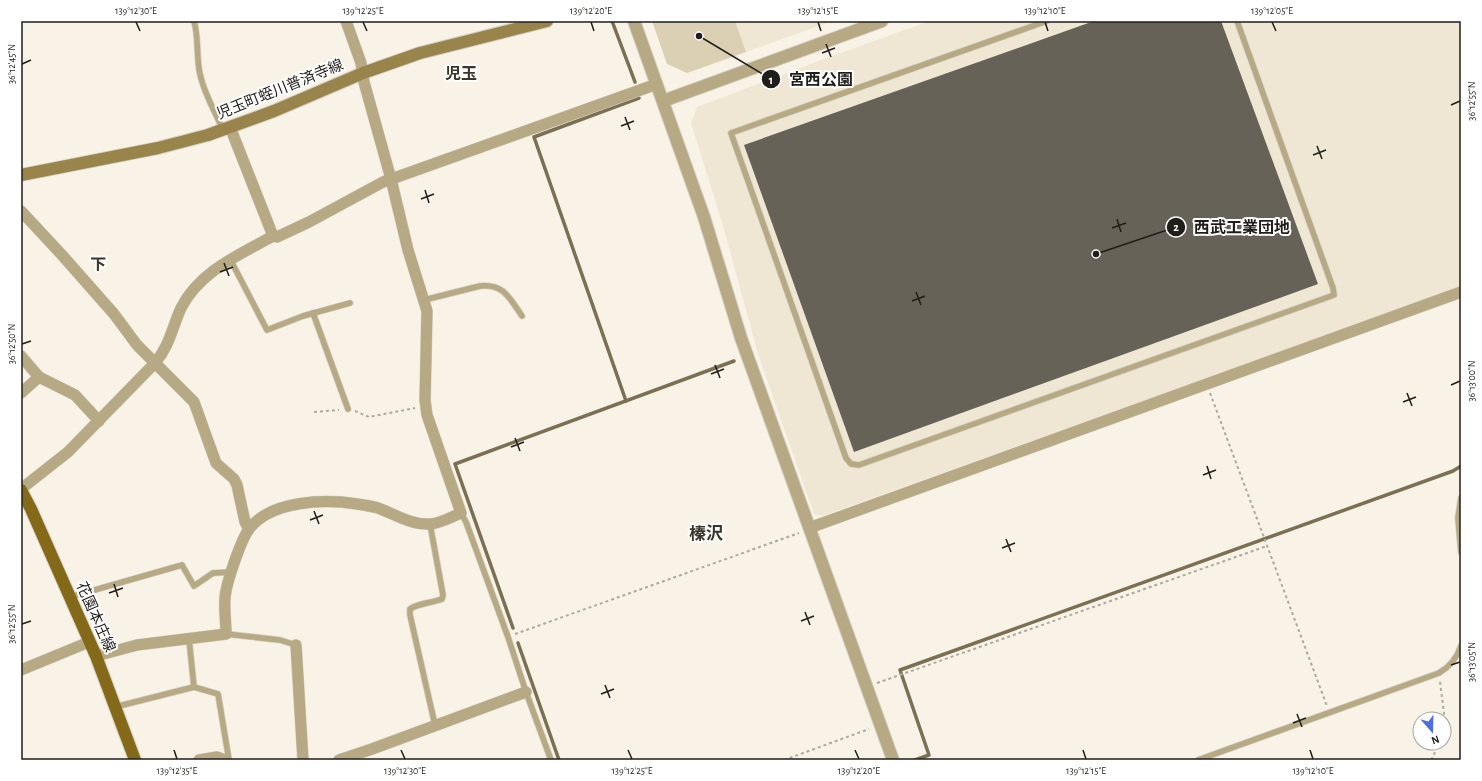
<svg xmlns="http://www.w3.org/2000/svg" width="1482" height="781" font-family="'Alegreya Sans','Noto Sans JP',sans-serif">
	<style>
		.built { fill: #efe7d3 }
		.green { fill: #dbd0b4 }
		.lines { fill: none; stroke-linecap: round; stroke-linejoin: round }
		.stream { stroke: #7c7054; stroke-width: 3.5 }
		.building { fill: #676257 }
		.service-casing { stroke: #d5d1c5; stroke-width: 7 }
		.minor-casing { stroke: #d5d1c5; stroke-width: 12 }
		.tertiary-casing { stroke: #d5d1c5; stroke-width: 14 }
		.secondary-casing { stroke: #d5d1c5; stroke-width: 14 }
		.primary-casing { stroke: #d5d1c5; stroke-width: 14 }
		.path { stroke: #ada99f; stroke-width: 2; stroke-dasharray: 3 3; stroke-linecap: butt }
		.service { stroke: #b7a984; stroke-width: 5.5 }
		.minor { stroke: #b7a984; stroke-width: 11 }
		.tertiary { stroke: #b7a984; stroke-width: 12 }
		.secondary { stroke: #99844c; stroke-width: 12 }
		.primary { stroke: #846919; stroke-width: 12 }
		.ticks { fill: none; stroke: #201e1a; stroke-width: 1.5 }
		.labels { text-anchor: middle; stroke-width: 4; stroke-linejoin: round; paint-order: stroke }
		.street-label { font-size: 15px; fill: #201e1a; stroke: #fff }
		.neighbourhood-label { font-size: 16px; font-weight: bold; fill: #3a362b; stroke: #fff }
		.quarter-label { font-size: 17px; font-weight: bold; fill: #3a362b; stroke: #fff }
		.leader { fill: none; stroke: #201e1a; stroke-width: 1.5 }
		.callout-dot { fill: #201e1a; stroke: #fff; stroke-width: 1.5 }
		.mark-label { font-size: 12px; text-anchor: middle; font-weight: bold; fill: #fff }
		.callout-label { font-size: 16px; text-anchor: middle; font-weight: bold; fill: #201e1a; stroke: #fff; stroke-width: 4; stroke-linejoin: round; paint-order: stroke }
		.neatline { fill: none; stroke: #201e1a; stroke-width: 1.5 }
		.ticks-label { font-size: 10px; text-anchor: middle; fill: #201e1a }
	</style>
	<rect width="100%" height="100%" fill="#f8f3e6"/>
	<g class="built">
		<path d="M735,21H833L746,52Z"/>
		<path d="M930,21H1461V287L822,516L814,514L758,354L722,222L691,123L697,107L832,56Z"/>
	</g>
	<path class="green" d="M652,21H735L746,52L687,73L667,64Z"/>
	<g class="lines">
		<g class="stream">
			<path d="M612,21L635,82"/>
			<path d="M626,401L534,137L639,98"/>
			<path d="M513,628L455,464L734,361"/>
			<path d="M518,643L559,760"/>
			<path d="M915,760L929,755L900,670L1453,471L1461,466"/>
		</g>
	</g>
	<path class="building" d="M1094,21H1221L1318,284L854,452L744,145Z"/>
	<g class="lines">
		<g class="service-casing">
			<g id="service">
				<path d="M194,21C199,38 196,57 200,74C204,94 215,111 223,130"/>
				<path d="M1047,21L731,133L846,458L851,464L859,465L1334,295L1333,288L1237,21"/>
				<path d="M230,259L267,330L303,316L350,303"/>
				<path d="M424,300L480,286C504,283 510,299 522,316"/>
				<path d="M313,313L348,409"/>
				<path d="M1461,498L1458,518L1461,552"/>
				<path d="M461,513L466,522L508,637L526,692L551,760"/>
				<path d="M430,524L443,595L442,599C432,603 419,603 410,609V615L435,725"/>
				<path d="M70,597L182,565L194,586L213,573L232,572"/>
				<path d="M226,634L280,640L296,645"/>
				<path d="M189,639L194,687"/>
				<path d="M115,707L194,687L218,694L229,760"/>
				<path d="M1198,760L1439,673C1451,666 1457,658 1461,646"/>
			</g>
		</g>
		<g class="minor-casing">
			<g id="minor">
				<path d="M230,127L273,236"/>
				<path d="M21,211L62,255L114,314L137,345L194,402L216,463L234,479L237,485L245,522L249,529"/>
				<path d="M21,356L39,377"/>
				<path d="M21,393L39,377L75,395L99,421"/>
				<path d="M21,489L68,452L155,363C170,345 172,328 181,308C200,271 239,255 273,236L277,237L309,222L383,182L657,84"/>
				<path d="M809,528L1461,292"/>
				<path d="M296,645L303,760"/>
				<path d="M96,656L137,645L226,634C226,622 224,610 225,598C226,583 241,540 249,529C271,500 325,499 357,504C364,505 371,506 378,508C394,514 411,525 429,524C440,524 451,517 461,513L427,415L425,400L427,311L408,250L391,179L364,82L361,63L346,21"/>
				<path d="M21,670L89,642"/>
				<path d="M199,760L217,757L225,760"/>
				<path d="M339,760L372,749L526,692"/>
			</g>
		</g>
		<g class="tertiary-casing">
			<g id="tertiary">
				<path d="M634,21L704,217L741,338L893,760"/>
				<path d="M663,101L882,21"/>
			</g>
		</g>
		<g class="secondary-casing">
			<path id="secondary" d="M21,175L158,148L208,135L274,111L363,73L420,53L547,21"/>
		</g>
		<g class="primary-casing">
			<path id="primary" d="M21,490L31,509L96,656L135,760"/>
		</g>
		<g class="path">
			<path d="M1210,393L1327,706"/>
			<path d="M355,411L369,417L415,408"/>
			<path d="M314,412L339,410"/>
			<path d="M515,634L799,533"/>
			<path d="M1440,682L1444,713L1443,719"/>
			<path d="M877,683L1267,546"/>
			<path d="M784,760L869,729"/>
			<path d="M1431,760L1434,755L1437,743"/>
		</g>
		<use href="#service" class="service"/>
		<use href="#minor" class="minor"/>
		<use href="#tertiary" class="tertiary"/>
		<use href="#secondary" class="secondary"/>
		<use href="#primary" class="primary"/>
	</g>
	<path class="ticks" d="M136,22L140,31M363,22L367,31M591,22L594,31M818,22L821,31M1045,22L1048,31M1272,22L1276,31M826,44L831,57M822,53L835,48M22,64L31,60M1451,105L1460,101M625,117L630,130M621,126L634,121M1317,146L1322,159M1313,155L1326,150M425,190L429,203M421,199L434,194M1117,219L1121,232M1112,228L1126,223M224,263L229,276M220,272L233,267M916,292L921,305M912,301L925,296M22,344L31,341M715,365L720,378M711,374L724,369M1451,385L1460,381M1407,393L1412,406M1403,402L1416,397M515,438L520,451M511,447L524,442M1207,466L1211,479M1203,475L1216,470M314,511L319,524M310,520L323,515M1006,539L1011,552M1002,548L1015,543M114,584L118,597M109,593L123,588M805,612L810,625M801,621L814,616M22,624L31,621M1451,665L1460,662M605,685L610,698M601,694L614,689M1297,714L1302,727M1293,723L1306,718M174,750L177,759M401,750L405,759M628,750L632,759M855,750L859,759M1083,750L1086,759M1310,750L1313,759"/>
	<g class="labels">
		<g class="street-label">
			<text transform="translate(280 89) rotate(-22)" y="5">児玉町蛭川普済寺線</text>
			<text transform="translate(96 617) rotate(66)" y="5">花園本庄線</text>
		</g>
		<g class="neighbourhood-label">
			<text x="461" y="79">児玉</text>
			<text x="98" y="270">下</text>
		</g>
		<g class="quarter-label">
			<text x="706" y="539">榛沢</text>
		</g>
	</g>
	<path class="leader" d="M699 36L771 79M1096 254L1176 227"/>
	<g class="callout-dot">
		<circle cx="699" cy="36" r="4"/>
		<circle cx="1096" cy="254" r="4"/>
		<circle cx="771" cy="79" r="10"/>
		<circle cx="1176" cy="227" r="10"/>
	</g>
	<g class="mark-label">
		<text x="771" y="84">1</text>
		<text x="1176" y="231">2</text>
	</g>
	<g class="callout-label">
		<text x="821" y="85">宮西公園</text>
		<text x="1242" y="233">西武工業団地</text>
	</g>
	<rect width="1482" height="781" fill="none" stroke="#ffffff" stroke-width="44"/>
	<g transform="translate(1432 731) rotate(160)"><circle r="19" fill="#ffffff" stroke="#a6a5a3"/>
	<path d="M0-3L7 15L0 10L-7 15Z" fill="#506ee3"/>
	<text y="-6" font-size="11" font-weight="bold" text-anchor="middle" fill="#201e1a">N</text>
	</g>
	<rect x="22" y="22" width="1438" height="737" class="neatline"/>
	<g class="ticks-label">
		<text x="136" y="14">139°12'30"E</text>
		<text x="363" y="14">139°12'25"E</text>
		<text x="591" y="14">139°12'20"E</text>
		<text x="818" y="14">139°12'15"E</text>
		<text x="1045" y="14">139°12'10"E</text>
		<text x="1272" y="14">139°12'05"E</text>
		<text transform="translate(11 64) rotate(-90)" y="4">36°12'45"N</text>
		<text transform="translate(1471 101) rotate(-90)" y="4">36°12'55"N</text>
		<text transform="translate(11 344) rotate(-90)" y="4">36°12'50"N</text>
		<text transform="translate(1471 381) rotate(-90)" y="4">36°13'00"N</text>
		<text transform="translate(11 624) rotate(-90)" y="4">36°12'55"N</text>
		<text transform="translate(1471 662) rotate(-90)" y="4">36°13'05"N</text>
		<text x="177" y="774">139°12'35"E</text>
		<text x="405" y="774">139°12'30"E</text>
		<text x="632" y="774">139°12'25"E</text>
		<text x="859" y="774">139°12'20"E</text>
		<text x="1086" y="774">139°12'15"E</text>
		<text x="1313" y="774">139°12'10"E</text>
	</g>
</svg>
